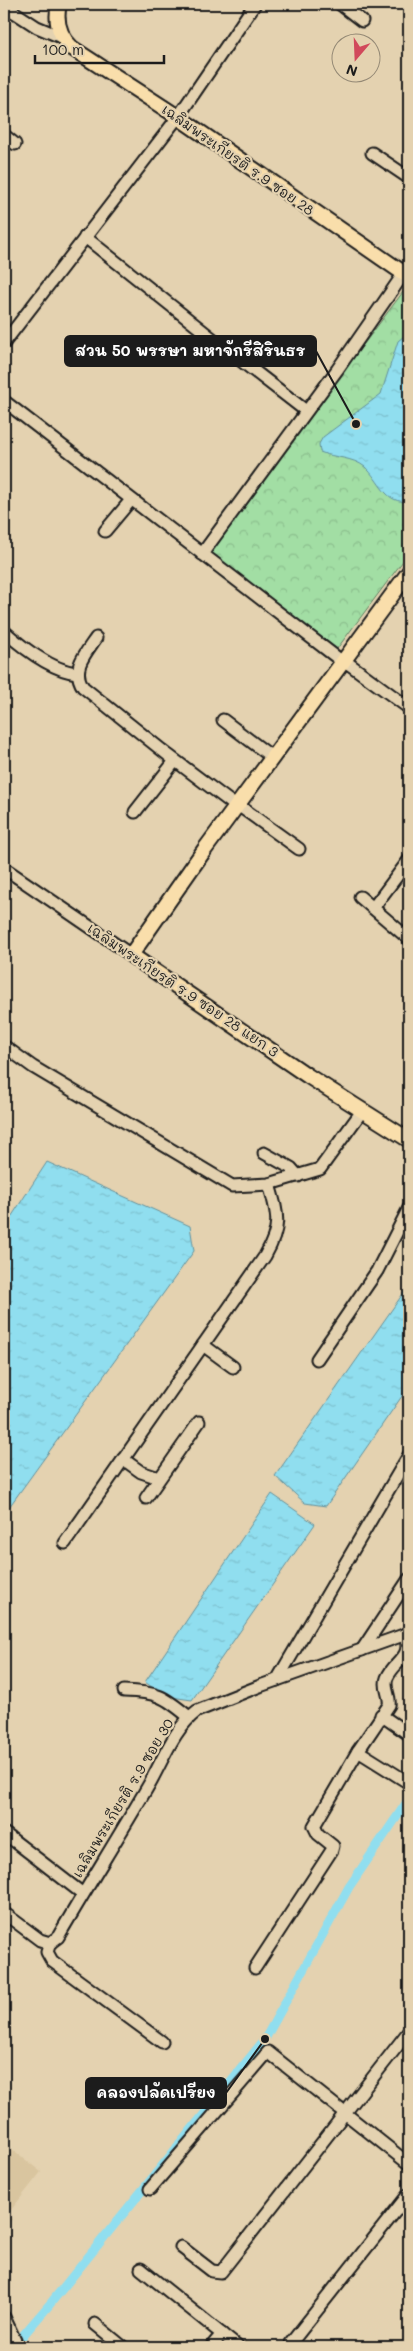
<svg xmlns="http://www.w3.org/2000/svg" width="413" height="2351" font-family="Mali,'Playpen Sans Thai',sans-serif">
	<style>
		.built { fill: #d9c59f }
		.park { fill: url(#park-crowns); stroke: #5f7d60 }
		.water { fill: url(#water-ripples); stroke: #62909b }
		.lines { fill: none; stroke-linecap: round; stroke-linejoin: round }
		.canal { stroke: #90deef; stroke-width: 9 }
		.minor-casing { stroke: #1c1c1c; stroke-width: 15 }
		.major-casing { stroke: #1c1c1c; stroke-width: 18 }
		.minor { stroke: #e4d2b0; stroke-width: 11 }
		.major { stroke: #f9deab; stroke-width: 14 }
		.labels { text-anchor: middle; stroke-width: 4.5; stroke-linejoin: round; paint-order: stroke }
		.street-label { font-size: 14px; fill: #1c1c1c; stroke: #e4d2b0 }
		.leader { fill: none; stroke: #1c1c1c; stroke-width: 2 }
		.callout-dot { fill: #1c1c1c; stroke: #e4d2b0; stroke-width: 2 }
		.callout { fill: #1c1c1c; stroke: #1c1c1c; stroke-width: 2 }
		.callout-label { font-size: 15px; text-anchor: middle; font-weight: bold; fill: #fff }
	</style>
	<defs>
		<pattern id="park-crowns" width="20" height="18" patternUnits="userSpaceOnUse" patternTransform="scale(1.25)"><rect width="20" height="18" fill="#a2dea4"/><path d="M2 6a3 3 0 1 1 6 0M12 15a3 3 0 1 1 6 0" fill="none" stroke="#8bbe8d"/></pattern>
		<pattern id="water-ripples" width="26" height="14" patternUnits="userSpaceOnUse" patternTransform="scale(1.25)"><rect width="26" height="14" fill="#90deef"/><path d="M2 4q2-2 4 0t4 0M15 11q2-2 4 0t4 0" fill="none" stroke="#7cbecc"/></pattern>
	</defs>
	<rect width="100%" height="100%" fill="#e4d2b0"/>
	<filter id="ink" filterUnits="userSpaceOnUse"><feTurbulence type="fractalNoise" baseFrequency=".02" numOctaves="2"/><feDisplacementMap in="SourceGraphic" scale="10" xChannelSelector="R" yChannelSelector="G"/><feConvolveMatrix kernelMatrix="1 2 1 2 8 2 1 2 1" color-interpolation-filters="sRGB"/></filter>
	<g filter="url(#ink)">
		<path class="built" d="M12,2149L41,2172L7,2215L12,2219L4,2230V2160Z"/>
		<path class="park" d="M403,292L409,296V553L333,654L205,555Z"/>
		<g class="water">
			<path d="M409,332V501C385,505 380,480 365,467C353,457 334,458 320,452L319,444L323,437L381,394L398,341Z"/>
			<path d="M47,1162L190,1226L194,1251L4,1514V1228Z"/>
			<path d="M407,1288L409,1290V1386L326,1506L305,1503L275,1476Z"/>
			<path d="M272,1494L315,1524L192,1700L164,1696L145,1682Z"/>
		</g>
		<g class="lines">
			<path class="canal" d="M13,2347L50,2304L265,2039L349,1887L409,1799"/>
			<g class="minor-casing">
				<g id="minor">
					<path d="M340,4L362,21"/>
					<path d="M4,10L14,12L37,27L61,37"/>
					<path d="M4,135L15,144"/>
					<path d="M372,153L409,178"/>
					<path d="M85,237L213,339L306,411"/>
					<path d="M4,343L178,117L255,4"/>
					<path d="M4,401L344,663"/>
					<path d="M105,531L131,500"/>
					<path d="M202,554L337,370L409,266"/>
					<path d="M4,631C22,647 53,671 77,673"/>
					<path d="M96,638C85,654 71,669 83,687L168,755L237,807"/>
					<path d="M345,661L409,708"/>
					<path d="M223,720L273,758"/>
					<path d="M238,805L299,849"/>
					<path d="M135,812L175,761"/>
					<path d="M4,868L131,955"/>
					<path d="M360,897L409,939"/>
					<path d="M373,908L409,860"/>
					<path d="M4,1046L33,1067L232,1186L269,1184L320,1169L362,1111"/>
					<path d="M264,1153L291,1168L298,1176"/>
					<path d="M203,1345L233,1367"/>
					<path d="M317,1359L377,1271L409,1208"/>
					<path d="M123,1459L141,1472L159,1478"/>
					<path d="M146,1498L199,1422"/>
					<path d="M65,1543L265,1256C282,1226 278,1215 269,1184"/>
					<path d="M362,1650L409,1579"/>
					<path d="M277,1680L409,1455"/>
					<path d="M124,1691C157,1692 164,1696 189,1717"/>
					<path d="M381,1715L407,1733"/>
					<path d="M358,1751L409,1783"/>
					<path d="M4,1833L83,1894"/>
					<path d="M4,1913L40,1940L50,1943L58,1937C87,1887 118,1838 147,1788C162,1763 173,1729 197,1711L260,1686L409,1633"/>
					<path d="M50,1943L47,1952L52,1961L162,2042"/>
					<path d="M255,1968L332,1850L333,1846L318,1834L314,1826L358,1751L389,1705C391,1696 383,1688 387,1678C395,1659 413,1660 405,1634"/>
					<path d="M150,2189L268,2052L409,2164"/>
					<path d="M181,2247L212,2271L221,2272L409,2031"/>
					<path d="M141,2269L238,2347"/>
					<path d="M4,2317L18,2347"/>
					<path d="M95,2324L123,2347"/>
					<path d="M291,2343L409,2194"/>
					<path d="M211,2347L222,2334"/>
				</g>
			</g>
			<g class="major-casing">
				<g id="major">
					<path d="M59,4C55,21 59,36 72,48L178,117L409,277"/>
					<path d="M409,572L205,849L131,955L308,1076L409,1140"/>
				</g>
			</g>
			<use href="#minor" class="minor"/>
			<use href="#major" class="major"/>
		</g>
	</g>
	<g class="labels">
		<g class="street-label">
			<text transform="translate(238 160) rotate(35)" y="5">เฉลิมพระเกียรติ ร.9 ซอย 28</text>
			<text transform="translate(183 990) rotate(34)" y="5">เฉลิมพระเกียรติ ร.9 ซอย 28 แยก 3</text>
			<text transform="translate(123 1798) rotate(-59)" y="5">เฉลิมพระเกียรติ ร.9 ซอย 30</text>
		</g>
	</g>
	<path class="leader" d="M356 424L316 351M265 2039L226 2093"/>
	<g class="callout-dot">
		<circle cx="356" cy="424" r="5"/>
		<circle cx="265" cy="2039" r="5"/>
	</g>
	<g class="callout">
		<rect x="65" y="336" width="251" height="30" rx="5"/>
		<rect x="86" y="2078" width="140" height="30" rx="5"/>
	</g>
	<g class="callout-label">
		<text x="190" y="356">สวน 50 พรรษา มหาจักรีสิรินธร</text>
		<text x="156" y="2098">คลองปลัดเปรียง</text>
	</g>
	<rect width="413" height="2351" fill="none" stroke="#e4d2b0" stroke-width="20"/>
	<rect x="10" y="10" width="393" height="2331" fill="none" stroke="#1c1c1c" stroke-width="2" filter="url(#ink)"/>
	<g transform="translate(356 58) rotate(199)"><circle r="24" fill="#e4d2b0" stroke="#948975"/>
	<path d="M0-4L9 19L0 12L-9 19Z" fill="#d1495b"/>
	<text y="-8" font-size="14" font-weight="bold" text-anchor="middle" fill="#1c1c1c">N</text>
	</g>
	<path d="M35 55v8h129v-8" fill="none" stroke="#1c1c1c" stroke-width="2.5"/>
	<text x="42" y="55" font-size="15" fill="#1c1c1c" stroke="#e4d2b0" stroke-width="4" paint-order="stroke">100 m</text>
</svg>
